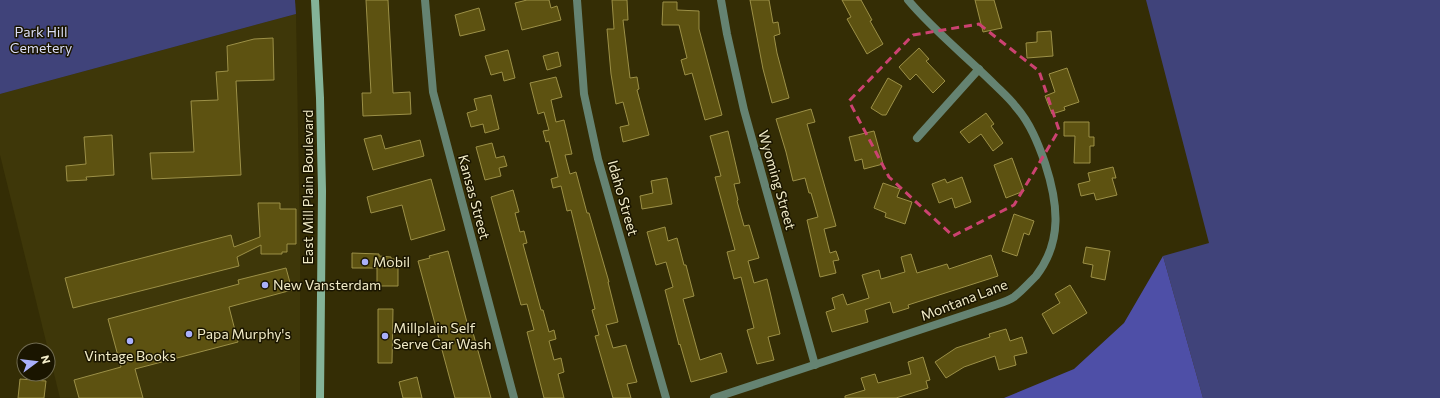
<svg xmlns="http://www.w3.org/2000/svg" width="1440" height="398" font-family="Commissioner,sans-serif">
	<style>
		.built { fill: #3e3709 }
		.green { fill: #40437a }
		.forest { fill: #4e4fa7 }
		.building { fill: #5d5211; stroke: #9c9047 }
		.lines { fill: none; stroke-linecap: round; stroke-linejoin: round }
		.minor { stroke: #658372; stroke-width: 8 }
		.secondary { stroke: #84b398; stroke-width: 8 }
		.marked { fill: none; stroke: #cc4271; stroke-width: 3; stroke-dasharray: 8 5; stroke-linejoin: round }
		.poi-dot { fill: #a9b0fc; stroke: #1a1500; stroke-width: 1.5 }
		.labels { text-anchor: middle; stroke-width: 3; stroke-linejoin: round; paint-order: stroke }
		.park-label { font-size: 14px; fill: #daddf6; stroke: #1a1500 }
		.street-label { font-size: 14px; fill: #f2ecc8; stroke: #1a1500 }
		.poi-label { font-size: 14px; fill: #f2ecc8; stroke: #1a1500; text-anchor: start }
	</style>
	<rect width="100%" height="100%" fill="#342d05"/>
	<path class="built" d="M296,14L300,244V398H60L0,155V94Z"/>
	<g class="green">
		<path d="M0,0H295L296,14L0,94Z"/>
		<path d="M1146,0H1440V398H1203L1163,256L1209,243Z"/>
	</g>
	<path class="forest" d="M1163,256L1203,398H1004L1074,369L1124,323Z"/>
	<g class="building">
		<path d="M366,0H388L393,93L410,92L411,114L363,116L362,93H371Z"/>
		<path d="M527,0H549L551,8L557,6L561,20L522,30L515,3Z"/>
		<path d="M612,0H627L628,20H623L630,78L637,77L639,89L637,90L649,135L623,142L620,127L629,125L623,102L616,104L611,74L607,29H614Z"/>
		<path d="M750,0H769L773,23L778,22L780,34L774,36L777,53L789,98L772,103L763,69Z"/>
		<path d="M842,0H861L872,20L870,21L883,44L867,54L847,19L851,17Z"/>
		<path d="M975,0H994L1002,28L983,32Z"/>
		<path d="M663,2H677V10L699,11V29L722,115L705,120L692,73L685,75L681,60L687,58L679,25H662Z"/>
		<path d="M479,8L485,30L460,36L455,15Z"/>
		<path d="M1051,31L1053,56L1027,58L1026,43L1037,42V32Z"/>
		<path d="M273,38L274,80L236,81L241,175L152,179L150,153L194,152L191,101L218,100L216,72L228,71L227,46L254,39Z"/>
		<path d="M919,48L929,59L926,61L945,81L933,93L916,74L910,80L899,67Z"/>
		<path d="M508,50L515,78L504,81L502,72L491,75L485,56Z"/>
		<path d="M558,52L561,66L547,70L543,56Z"/>
		<path d="M1067,68L1079,102L1064,107L1065,110L1052,114L1045,96L1055,92L1049,74Z"/>
		<path d="M556,77L562,97L551,100L556,122L564,120L572,154L565,155L570,174L576,172L587,213H589L609,282H608L618,322L606,325L613,348L626,345L633,369L637,382L627,384L631,398H613L595,336L599,335L592,310L595,309L571,210L567,211L561,186L553,188L551,179L558,177L549,141L546,142L543,131L549,130L544,112L538,114L530,83Z"/>
		<path d="M888,78L902,86L886,115H882L871,108Z"/>
		<path d="M491,95L499,129L485,133L483,124L471,127L467,113L477,110L474,99Z"/>
		<path d="M811,109L815,122L807,124L836,226L824,229L830,253L836,251L839,260L833,261L836,273L820,277L807,220L818,217L811,193H809L805,178L793,181L786,152L776,119Z"/>
		<path d="M986,113L994,124L991,126L1003,143L993,151L981,134L969,143L960,132Z"/>
		<path d="M1064,122H1089V137H1094V146H1090V163H1074L1075,136H1064Z"/>
		<path d="M728,131L740,183L734,184L738,200L737,201L744,226L749,225L759,258L748,261L754,283L767,279L780,334L768,337L774,360L757,364L747,330L754,328L741,277L734,279L727,252L735,250L715,177L721,176L710,136Z"/>
		<path d="M874,131L883,164L864,169L862,159L855,161L849,137Z"/>
		<path d="M112,135L114,175L86,177L87,180L67,181L66,166L86,164L84,137Z"/>
		<path d="M381,135L385,149L420,140L424,156L373,170L364,139Z"/>
		<path d="M492,143L496,158L504,156L507,166L499,168L501,176L485,180L476,147Z"/>
		<path d="M1012,158L1024,191L1006,198L994,165Z"/>
		<path d="M1113,167L1116,178H1112L1117,195L1096,200L1094,193L1081,196L1078,184L1090,181L1088,173Z"/>
		<path d="M962,177L971,202L955,208L952,198L939,203L932,184L945,179L947,183Z"/>
		<path d="M667,178L672,204L642,209L640,196L653,193L651,181Z"/>
		<path d="M431,179L445,230L411,240L402,205L371,213L367,197Z"/>
		<path d="M883,183L900,189L897,197L912,202L905,224L885,217L886,213L874,208Z"/>
		<path d="M513,190L519,212L515,213L520,232L524,231L527,243L523,244L541,310H543L549,332L554,330L556,339L549,341L554,360L561,358L564,372L558,374L564,398H544L527,332L534,330L527,304L521,305L491,197Z"/>
		<path d="M258,203H280V209H296V244H287V252H282V254H261V245L237,257L239,266L73,308L65,278L231,235L234,247L260,237Z"/>
		<path d="M1014,214L1034,221L1029,235L1024,233L1017,256L1002,251Z"/>
		<path d="M665,227L668,241L677,238L684,265H686L694,296L683,299L700,360L721,353L727,372L691,382L680,344L679,345L665,290L673,287L666,262L656,265L647,232Z"/>
		<path d="M1086,247L1110,251L1105,280L1091,277L1093,265L1083,263Z"/>
		<path d="M448,251L469,330L472,329L491,398H455L418,261L430,258L429,256Z"/>
		<path d="M352,253L379,254V256L391,257V259H398V286H377V268H352Z"/>
		<path d="M911,254L917,273L947,264L949,269L991,255L998,276L908,305L909,308L893,313L890,302L865,310L868,322L832,332L826,312L835,309L832,298L843,294L847,305L869,298L862,275L879,270L881,279L905,272L901,257Z"/>
		<path d="M286,268L292,290L229,307L238,342L135,369L143,398H79L74,380L121,367L108,319L239,284L238,280Z"/>
		<path d="M1070,285L1087,313L1053,334L1042,314L1060,303L1055,294Z"/>
		<path d="M378,309H393L392,363H378Z"/>
		<path d="M1006,329L1010,341L1022,337L1027,353L1014,356L1016,365L999,370L995,356L964,367L946,378L935,362L956,348L990,337L989,334Z"/>
		<path d="M923,357L930,380L926,381L928,388L896,398H845V396L865,390L861,378L875,374L878,383L911,374L908,362Z"/>
		<path d="M417,377L422,398H403L399,382Z"/>
		<path d="M20,379L46,381L44,398H18Z"/>
	</g>
	<g class="lines">
		<g class="minor">
			<path d="M425,0L433,92L514,398"/>
			<path d="M577,0L584,94L598,159L666,398"/>
			<path d="M721,0L727,34L744,110L815,365"/>
			<path d="M917,138L979,69"/>
			<path d="M714,398L989,307C997,304 1007,302 1014,297C1022,291 1029,283 1036,276C1063,241 1058,203 1045,163C1038,143 1030,123 1016,107C1010,99 1002,92 995,85C966,56 934,31 908,0"/>
		</g>
		<path class="secondary" d="M315,0L320,98L322,191L320,398"/>
	</g>
	<path class="marked" d="M979,24L1039,71L1059,130L1014,205L953,236L889,177L849,101L913,35Z"/>
	<g class="poi-dot">
		<circle cx="365" cy="262" r="4"/>
		<circle cx="265" cy="285" r="4"/>
		<circle cx="189" cy="334" r="4"/>
		<circle cx="385" cy="336" r="4"/>
		<circle cx="130" cy="341" r="4"/>
	</g>
	<g class="labels">
		<g class="park-label">
			<text x="41" y="37">Park Hill<tspan x="41" dy="16">Cemetery</tspan></text>
		</g>
		<g class="street-label">
			<text transform="translate(777 180) rotate(74)" y="5">Wyoming Street</text>
			<text transform="translate(308 187) rotate(-90)" y="5">East Mill Plain Boulevard</text>
			<text transform="translate(474 197) rotate(75)" y="5">Kansas Street</text>
			<text transform="translate(623 198) rotate(74)" y="5">Idaho Street</text>
			<text transform="translate(964 300) rotate(-21)" y="5">Montana Lane</text>
		</g>
		<g class="poi-label">
			<text x="373" y="267">Mobil</text>
			<text x="273" y="290">New Vansterdam</text>
			<text x="393" y="333">Millplain Self<tspan x="393" dy="16">Serve Car Wash</tspan></text>
			<text x="197" y="339">Papa Murphy's</text>
			<text x="130" y="361" text-anchor="middle">Vintage Books</text>
		</g>
	</g>
	<g transform="translate(36 362) rotate(75)"><circle r="19" fill="#1a1500" stroke="#706b50"/>
	<path d="M0-3L7 15L0 10L-7 15Z" fill="#a9b0fc"/>
	<text y="-6" font-size="11" font-weight="bold" text-anchor="middle" fill="#f2ecc8">N</text>
	</g>
</svg>
